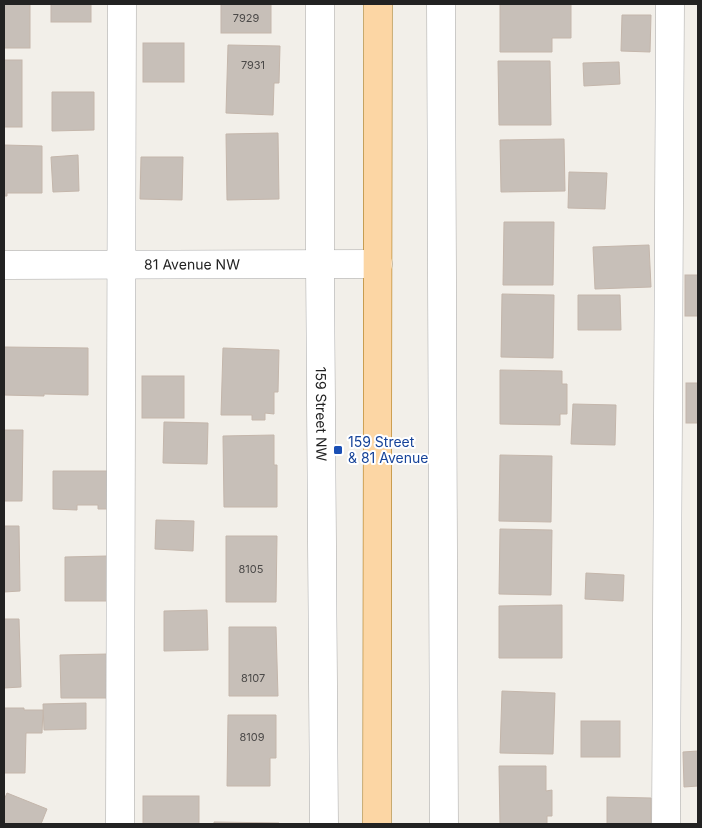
<svg xmlns="http://www.w3.org/2000/svg" width="702" height="828" font-family="Inter,sans-serif">
	<style>
		.building { fill: #c7bfb8; stroke: #c4b6ab }
		.lines { fill: none; stroke-linecap: round; stroke-linejoin: round }
		.minor-casing { stroke: #a9a9a9; stroke-width: 29 }
		.major-casing { stroke: #a06b00; stroke-width: 29 }
		.minor { stroke: #fff; stroke-width: 28 }
		.major { stroke: #fcd6a4; stroke-width: 28 }
		.transit-dot { fill: #1a4fb4; stroke: #fff; stroke-width: 2 }
		.labels { text-anchor: middle; stroke-width: 4; stroke-linejoin: round; paint-order: stroke }
		.number-label { font-size: 11px; fill: #4b4948 }
		.street-label { font-size: 14px; fill: #222; stroke: #fff }
		.transit-label { font-size: 14px; fill: #164399; stroke: #fff; text-anchor: start }
	</style>
	<rect width="100%" height="100%" fill="#f2efe9"/>
	<g class="building">
		<rect x="4" y="4" width="26" height="44"/>
		<rect x="51" y="4" width="40" height="18"/>
		<rect x="221" y="4" width="50" height="29"/>
		<path d="M500,4H571V38H552V52H500Z"/>
		<path d="M622,15H651L650,52L621,51Z"/>
		<rect x="143" y="43" width="41" height="39"/>
		<path d="M228,45L280,46L279,83H274L273,115L226,113Z"/>
		<rect x="4" y="60" width="18" height="67"/>
		<path d="M498,61H550L551,125H499Z"/>
		<path d="M619,62L620,84L584,86L583,63Z"/>
		<path d="M52,92H94V130L52,131Z"/>
		<path d="M278,133L279,199L227,200L226,134Z"/>
		<path d="M564,139L565,191L501,192L500,140Z"/>
		<path d="M4,145L42,146V193H7V196H4Z"/>
		<path d="M78,155L79,191L53,192L51,157Z"/>
		<path d="M141,157H183L182,200L140,199Z"/>
		<path d="M569,172L607,173L605,209L568,208Z"/>
		<path d="M504,222H554L553,285H503Z"/>
		<path d="M649,245L651,287L595,289L593,247Z"/>
		<rect x="685" y="275" width="13" height="41"/>
		<path d="M502,294L554,295L553,358L501,357Z"/>
		<path d="M578,295H620L621,330H578Z"/>
		<path d="M4,347L88,348V395L44,394V396L4,395Z"/>
		<path d="M223,348L279,350L278,392H274V414L265,413V420H252V415H221Z"/>
		<path d="M500,370L562,371V384H567V414H560V425L500,424Z"/>
		<rect x="142" y="376" width="42" height="42"/>
		<rect x="686" y="383" width="12" height="40"/>
		<path d="M573,404L616,405L615,445L571,444Z"/>
		<path d="M164,422L208,423L207,464L163,463Z"/>
		<path d="M4,430H23L22,501H4Z"/>
		<path d="M274,435V465H277V507H224L223,436Z"/>
		<path d="M500,455L552,456L551,522L499,521Z"/>
		<path d="M53,471H109L108,509H98V505H77V510L53,509Z"/>
		<path d="M156,520L194,521L193,551L155,549Z"/>
		<path d="M4,526H19L20,591L4,592Z"/>
		<path d="M500,529L552,530L551,595L499,594Z"/>
		<path d="M226,536H277L276,602H226Z"/>
		<path d="M107,556L108,601H65V557Z"/>
		<path d="M586,573L624,575L623,601L585,599Z"/>
		<path d="M562,605V658H499V606Z"/>
		<path d="M207,610L208,650L164,651V611Z"/>
		<path d="M4,619H19L21,687L4,688Z"/>
		<path d="M229,627H276L278,696H229Z"/>
		<path d="M108,654V698H61L60,655Z"/>
		<path d="M502,691L555,693L553,754L500,753Z"/>
		<path d="M86,703V729L44,730L43,704Z"/>
		<path d="M4,708H24V710H43L42,733H26L25,773H4Z"/>
		<path d="M228,715H276V758H270V786H227Z"/>
		<rect x="581" y="721" width="39" height="36"/>
		<path d="M698,751V786L684,787L683,752Z"/>
		<path d="M499,766H546V791L552,790V816H547V824H500Z"/>
		<path d="M7,793L47,809L41,824H4V800Z"/>
		<rect x="143" y="796" width="56" height="28"/>
		<path d="M607,797L651,798V824H607Z"/>
		<path d="M214,822L279,823V824H214Z"/>
	</g>
	<g class="lines">
		<g class="minor-casing">
			<g id="minor">
				<path id="s1" d="M320,4V264L324,824"/>
				<path d="M441,4L444,824"/>
				<path id="s2" d="M4,265L378,264"/>
				<path d="M120,824L122,4"/>
				<path d="M666,824L670,4"/>
			</g>
		</g>
		<g class="major-casing">
			<path id="major" d="M377,824L378,4"/>
		</g>
		<use href="#minor" class="minor"/>
		<use href="#major" class="major"/>
	</g>
	<rect class="transit-dot" x="333" y="445" width="10" height="10" rx="2.5"/>
	<g class="labels">
		<g class="number-label">
			<text x="246" y="22">7929</text>
			<text x="253" y="69">7931</text>
			<text x="251" y="573">8105</text>
			<text x="253" y="682">8107</text>
			<text x="252" y="741">8109</text>
		</g>
		<g class="street-label">
			<text dy="5" stroke="none"><textPath href="#s2" startOffset="188">81 Avenue NW</textPath></text>
			<text dy="5" stroke="none"><textPath href="#s1" startOffset="410">159 Street NW</textPath></text>
		</g>
		<g class="transit-label">
			<text x="348" y="447">159 Street<tspan x="348" dy="16">&amp; 81 Avenue</tspan></text>
		</g>
	</g>
	<rect width="702" height="828" fill="none" stroke="#222222" stroke-width="10"/>
</svg>
